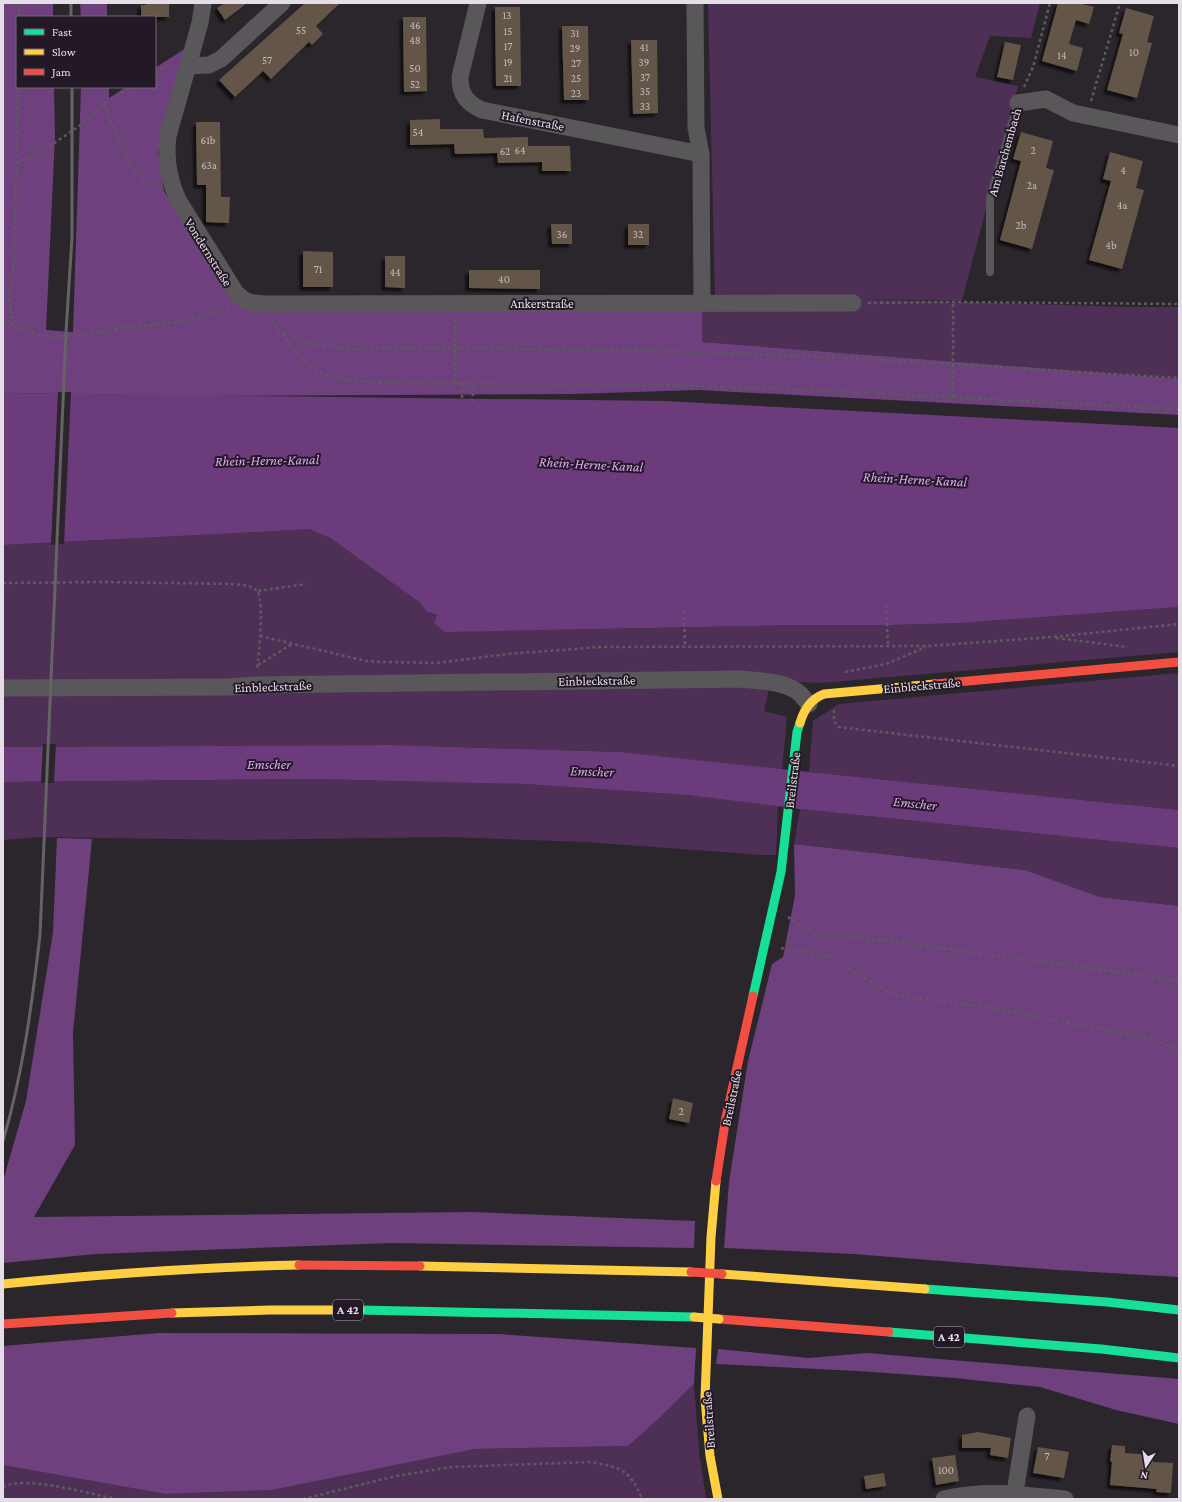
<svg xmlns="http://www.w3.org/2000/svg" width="1182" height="1502" font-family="'Crimson Pro',serif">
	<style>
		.green { fill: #4e3057 }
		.forest { fill: #6e407d }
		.water { fill: #6c3b7b }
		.pier { fill: #2b262c }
		.building { fill: #635748; filter: url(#shadow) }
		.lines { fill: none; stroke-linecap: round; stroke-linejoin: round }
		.path { stroke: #5e5b5f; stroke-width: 2.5; stroke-dasharray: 3 3; stroke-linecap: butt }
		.lane { stroke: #5a575b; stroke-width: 8 }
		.street { stroke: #5a575b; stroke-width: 17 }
		.fast { stroke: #16e098; stroke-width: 9 }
		.slow { stroke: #ffcf43; stroke-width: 9 }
		.jam { stroke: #f24e42; stroke-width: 9 }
		.rail { stroke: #666367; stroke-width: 3 }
		.slow-bridge { stroke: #ffcf43; stroke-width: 9 }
		.jam-bridge { stroke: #f24e42; stroke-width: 9 }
		.labels { text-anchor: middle; stroke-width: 4; stroke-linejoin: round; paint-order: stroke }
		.number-label { font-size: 11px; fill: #c4bcbf }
		.shield { fill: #231926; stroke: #aba3ad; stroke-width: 1 }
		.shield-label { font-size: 12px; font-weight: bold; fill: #e5dee7 }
		.street-label { font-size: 13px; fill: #e5dee7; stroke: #231926 }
		.water-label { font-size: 14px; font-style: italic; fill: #e0a6f3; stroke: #231926 }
	</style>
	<defs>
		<filter id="shadow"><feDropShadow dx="-3.5" dy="3.5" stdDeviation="1" flood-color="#0009"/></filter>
	</defs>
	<rect width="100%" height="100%" fill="#2b262c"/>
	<g class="green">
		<path d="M708,3H1040L1031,38L990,36L975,77L1018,86L962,301L829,298L1131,307H1179V379L701,342L702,309L715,296Z"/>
		<path d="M309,529L330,538L419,602L427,612L480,631H497L799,625H892L962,623L1179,607V652L821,683L771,680L764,711L787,717L782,770L620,752L391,745L3,747V545L278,531Z"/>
		<path d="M1179,673V810L809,772L813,721L839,704Z"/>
		<path d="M312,779L525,784L687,795L778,806L776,855H763L586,842L448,837L240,840L39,837L3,840V782Z"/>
		<path d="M800,809L1179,848V906L1100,897L1025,870L794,844Z"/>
		<path d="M694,1384L699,1452L706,1499H3V1465L165,1494L272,1490L475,1449L628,1446L655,1422Z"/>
	</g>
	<g class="forest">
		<path d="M3,3H53V17H17V87H54L55,136L46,330L73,332L81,87H109V98L126,87H155V68L186,48L158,151L164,191L231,296L702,309V342L1179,379V415L698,390L572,394L196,396L3,393Z"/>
		<path d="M80,3H107V17H81Z"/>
		<path d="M57,838L92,839L73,1033L75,1145L34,1217L472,1212L695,1221L694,1248L391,1243L96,1254L3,1263V1181L26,1101L53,932Z"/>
		<path d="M794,844L1025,870L1100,897L1179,906V1277L1058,1270L853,1254L724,1248L729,1182L748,1061L772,964L783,957L795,895Z"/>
		<path d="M159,1333L499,1334L696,1348L694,1384L655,1422L628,1446L475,1449L272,1490L165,1494L3,1465V1346Z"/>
		<path d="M718,1349L809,1358L867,1353L1179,1379V1424L1116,1410L1040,1387L955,1378L858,1371L716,1364Z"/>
	</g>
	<g class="water">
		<path d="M3,393L664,401L1179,428V607L962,623L892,625H799L445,632L434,623L437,615L427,612L419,602L330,538L309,529L278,531L3,545Z"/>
		<path d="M391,745L620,752L809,772L1179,810V848L800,809L687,795L525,784L312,779L3,782V747Z"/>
	</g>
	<g class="pier">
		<path d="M58,392H71L64,544L51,545Z"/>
		<path d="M43,744H56L54,783H41Z"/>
	</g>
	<g class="building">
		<path d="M146,3H169V17H141V5H146Z"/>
		<path d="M225,3H247L225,20L217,8Z"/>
		<path d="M305,3H340L316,26L323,34L312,45L309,42L271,79L263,71L235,97L219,80Z"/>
		<path d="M1058,3H1078L1094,7L1089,24L1076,20L1069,44L1083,48L1077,71L1042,61Z"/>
		<path d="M495,7H520L521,86H496Z"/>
		<path d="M1126,8L1154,16L1147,42L1152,43L1137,98L1107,90L1123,34L1119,33Z"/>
		<path d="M403,17H426L427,91L404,92Z"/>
		<path d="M562,26H588L589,100H564Z"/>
		<path d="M631,40H657L658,113L633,114Z"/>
		<path d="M1005,42L1021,45L1013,80L997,77Z"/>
		<path d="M440,119V129H483L484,138L528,137V146H570L571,171H542V162L498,163L497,153L455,154L454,144L410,145V120Z"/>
		<path d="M196,122H220L221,197H230L229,223L206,222V185H197Z"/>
		<path d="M1021,132L1053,141L1046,168L1054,170L1032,249L1000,240L1021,161L1013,159Z"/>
		<path d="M1110,152L1143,161L1136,188L1144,190L1122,269L1089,260L1111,181L1103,179Z"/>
		<path d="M551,224H572V244H552Z"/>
		<rect x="628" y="224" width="21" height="21"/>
		<path d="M303,251L333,252V287H303Z"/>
		<path d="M385,256H405V288L385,287Z"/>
		<path d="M469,270H540V289L469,288Z"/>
		<path d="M673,1098L693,1103L689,1123L669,1119Z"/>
		<path d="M978,1432L1011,1438L1008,1458L990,1455L991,1448H962V1435Z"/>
		<path d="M1112,1445L1125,1446V1453L1154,1455L1153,1462L1173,1463L1171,1493L1156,1492L1157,1489L1110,1485L1112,1462L1110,1461Z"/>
		<path d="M1038,1447L1069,1452L1064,1478L1033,1473Z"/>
		<path d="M955,1455L959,1481L936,1485L932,1458Z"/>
		<path d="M884,1473L886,1486L866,1489L864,1476Z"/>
	</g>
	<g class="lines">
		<g class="path">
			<path d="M19,17V3"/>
			<path d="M155,73L171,64"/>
			<path d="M1024,87L1033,67L1050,3"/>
			<path d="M1091,101L1120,3"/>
			<path d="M105,103L110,120L131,167L147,182L157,185"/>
			<path d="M17,163L29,158L53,144L82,124L105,103L132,87"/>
			<path d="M3,297L9,293"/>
			<path d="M868,303L953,302L1179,304"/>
			<path d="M271,320L302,359L314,369L325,375L342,379L381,383L667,385L809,390L1179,409"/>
			<path d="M455,320V383"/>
			<path d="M3,323L47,337L83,335L128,327L165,324L198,318L231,309"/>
			<path d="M12,325L9,293L13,275L15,227L18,87"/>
			<path d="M283,332L308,343L353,349L455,348L698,352L867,359L1179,378"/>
			<path d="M462,383V401"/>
			<path d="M953,397V302"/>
			<path d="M472,402L474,384"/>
			<path d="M3,583L100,582L234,584L249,586L258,591C264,608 259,650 257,670"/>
			<path d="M258,591L306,584"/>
			<path d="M886,605L888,646"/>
			<path d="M684,611L685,647"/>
			<path d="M260,636L366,661L383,662L436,663L508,654L600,647L928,646L1052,637L1179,624"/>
			<path d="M1056,638L1128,647"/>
			<path d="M258,665L292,644"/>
			<path d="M845,672L886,664L926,647"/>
			<path d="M834,710V721L838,727L1179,766"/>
			<path d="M788,917L817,936H851L1127,973L1179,981"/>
			<path d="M781,948L833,957L851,970L894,995L986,1007L1059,1021L1153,1039L1179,1050"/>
			<path d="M3,1487C24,1475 91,1494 116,1499"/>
			<path d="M303,1499L396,1476L452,1467L590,1462C620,1467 630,1469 642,1499"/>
		</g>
		<path class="lane" d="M990,272V198L1018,103"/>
		<g class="street">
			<path d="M203,3L200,23L168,136C165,158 169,180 178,200L236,293C248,305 255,303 270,304L853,303"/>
			<path d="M478,3L460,77C460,95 467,103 482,110L701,154"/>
			<path d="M695,3L696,128L701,154L702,303"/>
			<path d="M188,66L209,65L221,59L282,3"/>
			<path d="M1018,103L1046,99L1073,113L1179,135"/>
			<path d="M3,688L229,687L256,685L741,679C759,681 783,681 798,692C802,695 805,700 809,704"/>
			<path d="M944,1499C987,1489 1022,1495 1065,1499"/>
			<path d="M1014,1499L1027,1416"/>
		</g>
		<g class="fast">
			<path d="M753,996L781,872L797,732L800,723"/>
			<path d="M925,1289L1107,1302L1179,1310"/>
			<path d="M360,1310L694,1317"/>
			<path d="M889,1332L1101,1349L1179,1358"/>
		</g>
		<g class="slow">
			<path d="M800,723C804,709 811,699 824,694L935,684"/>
			<path d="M716,1181L711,1237L705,1398L710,1456L718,1499"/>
			<path d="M420,1266L691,1272"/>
			<path d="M722,1274L925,1289"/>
			<path d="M3,1284C102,1274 200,1267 299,1265"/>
			<path d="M172,1313L270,1310H360"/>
		</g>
		<g class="jam">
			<path d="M935,684L1179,662"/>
			<path d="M716,1181L726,1117L753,996"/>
			<path d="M299,1265L420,1266"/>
			<path d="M719,1319L889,1332"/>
			<path d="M3,1324L172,1313"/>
		</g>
		<g class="rail">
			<path d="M71,3V17"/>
			<path d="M3,1141C23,1073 32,1004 40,935L66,332L72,238V87"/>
		</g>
		<path class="slow-bridge" d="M694,1317L719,1319"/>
		<path class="jam-bridge" d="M691,1272L722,1274"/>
	</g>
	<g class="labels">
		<g class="number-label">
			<text x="507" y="19">13</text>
			<text x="415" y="29">46</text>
			<text x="301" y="34">55</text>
			<text x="508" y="35">15</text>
			<text x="575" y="37">31</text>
			<text x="415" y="44">48</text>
			<text x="508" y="50">17</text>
			<text x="644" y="51">41</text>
			<text x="575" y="52">29</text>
			<text x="1134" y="56">10</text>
			<text x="1062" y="59">14</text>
			<text x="267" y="64">57</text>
			<text x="508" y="66">19</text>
			<text x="644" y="66">39</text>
			<text x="576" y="67">27</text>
			<text x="415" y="72">50</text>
			<text x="645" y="81">37</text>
			<text x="508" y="82">21</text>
			<text x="576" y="82">25</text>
			<text x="415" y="88">52</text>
			<text x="645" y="95">35</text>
			<text x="576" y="97">23</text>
			<text x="645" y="110">33</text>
			<text x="418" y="136">54</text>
			<text x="208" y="144">61b</text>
			<text x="520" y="154">64</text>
			<text x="1033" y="154">2</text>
			<text x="505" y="155">62</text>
			<text x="209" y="169">63a</text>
			<text x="1123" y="174">4</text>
			<text x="1032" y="189">2a</text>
			<text x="1122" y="209">4a</text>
			<text x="1021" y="229">2b</text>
			<text x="562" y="238">36</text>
			<text x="638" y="238">32</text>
			<text x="1111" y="249">4b</text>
			<text x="318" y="273">71</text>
			<text x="395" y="276">44</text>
			<text x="504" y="283">40</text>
			<text x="681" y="1115">2</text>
			<text x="1047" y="1460">7</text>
			<text x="946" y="1474">100</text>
		</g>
		<g class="shield">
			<rect x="333" y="1300" width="30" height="20" rx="3"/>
			<rect x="934" y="1327" width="30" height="20" rx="3"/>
		</g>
		<g class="shield-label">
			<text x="348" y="1314">A 42</text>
			<text x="949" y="1341">A 42</text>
		</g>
		<g class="street-label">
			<text transform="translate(533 120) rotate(11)" y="5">Hafenstraße</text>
			<text transform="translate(1004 152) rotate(-74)" y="5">Am Barchembach</text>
			<text transform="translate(209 252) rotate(58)" y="5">Vondernstraße</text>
			<text x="542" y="308">Ankerstraße</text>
			<text transform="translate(597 680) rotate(-1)" y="5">Einbleckstraße</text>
			<text transform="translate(922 685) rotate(-5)" y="5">Einbleckstraße</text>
			<text transform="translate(273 686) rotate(-2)" y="5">Einbleckstraße</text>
			<text transform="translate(792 780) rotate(-83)" y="5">Breilstraße</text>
			<text transform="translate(731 1098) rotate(-78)" y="5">Breilstraße</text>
			<text transform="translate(708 1420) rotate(-94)" y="5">Breilstraße</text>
		</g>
		<g class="water-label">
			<text transform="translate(267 460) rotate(-1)" y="5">Rhein-Herne-Kanal</text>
			<text transform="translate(591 464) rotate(3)" y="5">Rhein-Herne-Kanal</text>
			<text transform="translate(915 479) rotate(3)" y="5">Rhein-Herne-Kanal</text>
			<text x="269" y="769">Emscher</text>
			<text transform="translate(592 771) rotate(2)" y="5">Emscher</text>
			<text transform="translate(915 803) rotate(6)" y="5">Emscher</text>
		</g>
	</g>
	<rect width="1182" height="1502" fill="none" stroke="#e5dee7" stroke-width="8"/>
	<rect x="16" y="16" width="140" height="72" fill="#231926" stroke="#716873"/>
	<rect x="24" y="29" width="20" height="6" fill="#16e098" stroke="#716873"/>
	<text x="52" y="36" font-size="12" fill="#e5dee7">Fast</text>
	<rect x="24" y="49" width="20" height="6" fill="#ffcf43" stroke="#716873"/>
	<text x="52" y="56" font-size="12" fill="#e5dee7">Slow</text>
	<rect x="24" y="69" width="20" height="6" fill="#f24e42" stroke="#716873"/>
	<text x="52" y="76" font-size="12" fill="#e5dee7">Jam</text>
	<g transform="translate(1146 1466) rotate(192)" stroke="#231926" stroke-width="3" paint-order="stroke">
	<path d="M0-3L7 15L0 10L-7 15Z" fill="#e5dee7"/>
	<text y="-6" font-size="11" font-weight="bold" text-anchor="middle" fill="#e5dee7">N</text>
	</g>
</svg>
